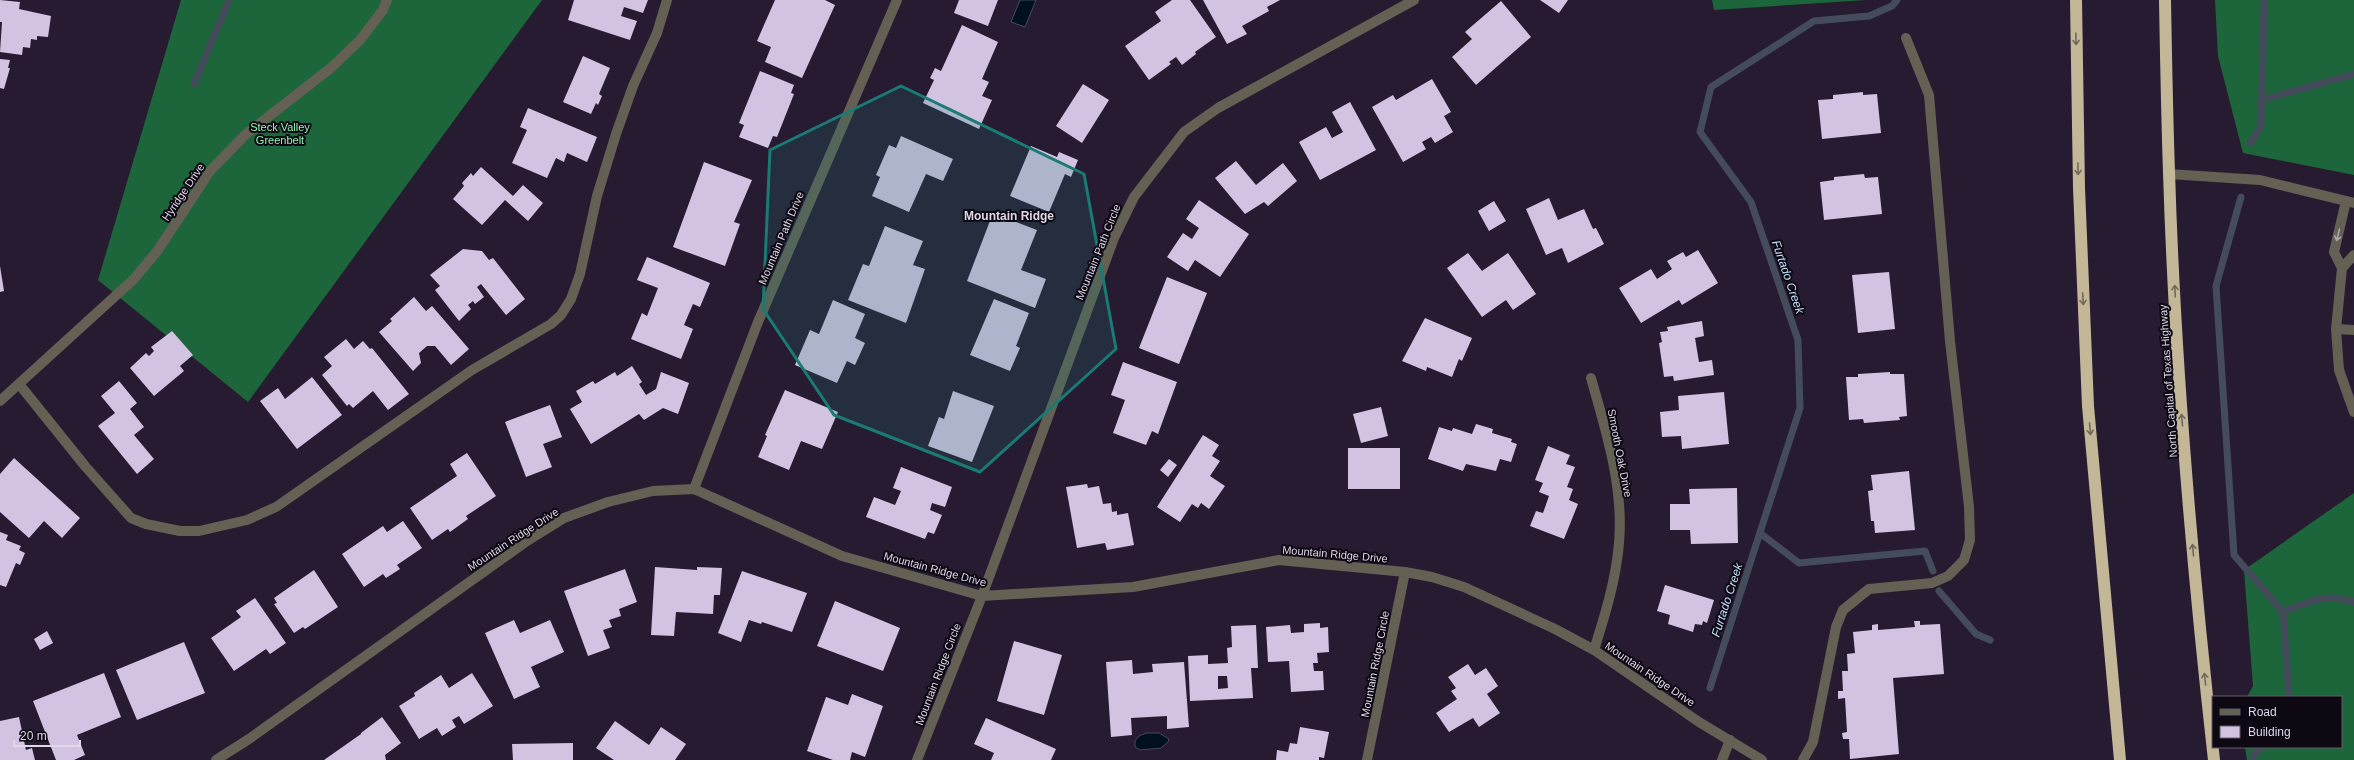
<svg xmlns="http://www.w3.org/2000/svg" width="2354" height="760" font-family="Arial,sans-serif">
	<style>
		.forest { fill: #1d653b }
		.water { fill: #01101f; stroke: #444c5b }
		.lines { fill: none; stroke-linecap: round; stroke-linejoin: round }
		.stream { stroke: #444c5b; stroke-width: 7 }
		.building { fill: #d1c3e1; fill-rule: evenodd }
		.lane { stroke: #646053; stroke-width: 10 }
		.street { stroke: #646053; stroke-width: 10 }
		.highway { stroke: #c3b798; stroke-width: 12 }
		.oneway { stroke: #71685c }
		.oneway2 { stroke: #aea8ac }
		.marked { fill: #197b74; fill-opacity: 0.2; stroke: #197b74; stroke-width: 3; stroke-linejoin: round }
		.labels { text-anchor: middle; stroke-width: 4; stroke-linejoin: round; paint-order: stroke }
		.park-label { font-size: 11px; fill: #93f3b2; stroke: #0d0812 }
		.street-label { font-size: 11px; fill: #dfd8e8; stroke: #0d0812 }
		.neighbourhood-label { font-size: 12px; font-weight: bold; fill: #dfd8e8; stroke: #0d0812 }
		.water-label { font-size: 12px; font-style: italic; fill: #c2e1fe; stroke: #0d0812 }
	</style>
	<rect width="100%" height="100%" fill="#271b32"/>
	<g class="forest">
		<path d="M181,0H542L248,402L98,280Z"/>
		<path d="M1712,0H1866L1714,10Z"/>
		<path d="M2215,0H2354V175L2243,153L2218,56Z"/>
		<path d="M2354,493V760H2247L2245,747H2341V697H2247L2253,686L2244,570Z"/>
	</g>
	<g class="water">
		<path d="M1020,0H1036L1025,27L1011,22Z"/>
		<path d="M1146,733H1159L1169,739L1168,742L1161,748L1140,750L1135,747V741L1139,736Z"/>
	</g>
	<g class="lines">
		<g class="stream">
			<path d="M194,84L229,0"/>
			<path d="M2262,100L2354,74"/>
			<path d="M2250,143L2261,126L2264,0"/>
			<path d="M2241,197L2216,286L2234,555L2283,612"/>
			<path d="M1760,533L1799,563L1925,551L1933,571"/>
			<path d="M1939,591L1976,634L1990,640"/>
			<path d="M1710,688L1800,408L1798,340L1751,202L1700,132L1711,87L1814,21L1869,16L1892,6L1897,0"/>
			<path d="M2289,697L2283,612C2307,602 2328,592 2354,602"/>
			<path d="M2253,760L2252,757L2262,747"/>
		</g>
	</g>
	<g class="building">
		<path d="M0,0L20,2L19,9L51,16L48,37L37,36V40L31,39L30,48L23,47L22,55L0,52L2,22H0Z"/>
		<path d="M574,0H648L643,13L624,7L621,16L637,21L630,40L568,20Z"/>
		<path d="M775,0H825L835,5L802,78L765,62L771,47L757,41Z"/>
		<path d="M959,0H998L988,26L954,13Z"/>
		<path d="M1172,0H1190L1216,37L1195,52L1196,54L1182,65L1176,57L1169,62L1171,64L1149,80L1125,46L1161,21L1155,12Z"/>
		<path d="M1203,0H1280L1267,7L1269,11L1242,26L1247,34L1227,44Z"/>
		<path d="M1540,0H1568L1559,13Z"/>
		<path d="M1501,1L1531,37L1476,85L1452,57L1472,39L1465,32Z"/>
		<path d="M962,25L998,42L982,79L989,82L982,96L992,100L979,129L923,103L934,80L930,78L935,68L941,71Z"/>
		<path d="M583,56L610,68L599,94L602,96L598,105L596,103L591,114L563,102Z"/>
		<path d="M0,59L10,60L8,68H10L4,89L0,88Z"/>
		<path d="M760,71L794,85L791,93L794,94L777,137L773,136L768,148L739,137L744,125L739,123Z"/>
		<path d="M1432,79L1451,112L1444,116L1453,132L1435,143L1431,137L1422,142L1426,149L1403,162L1372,107L1393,95L1396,100Z"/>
		<path d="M1083,84L1109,100L1082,143L1056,126Z"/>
		<path d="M1863,92V95L1877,94L1881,133L1822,139L1818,100L1833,99V95Z"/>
		<path d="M1350,102L1376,150L1320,180L1299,142L1326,127L1332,138L1343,132L1332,112Z"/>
		<path d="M528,108L597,137L587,162L567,153L564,162L556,158L547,178L512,163L527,130L520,127Z"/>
		<path d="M901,136L953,159L943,181L926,174L909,212L872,196L880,177L876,175L889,145L896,148Z"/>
		<path d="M1031,146L1057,157L1059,152L1078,160L1071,177L1065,174L1049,212L1010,196Z"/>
		<path d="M1236,161L1256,185L1283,163L1297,181L1268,206L1264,202L1245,214L1215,178Z"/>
		<path d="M704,162L752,180L734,222L740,224L725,266L673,247Z"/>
		<path d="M481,167L513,196L523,185L543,203L528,221L505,200L482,225L453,199L464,186L462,183L471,173L473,176Z"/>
		<path d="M1864,174L1865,178L1878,177L1882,214L1824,220L1820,182L1834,180V177Z"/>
		<path d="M1549,198L1558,220L1584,209L1593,229L1596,228L1604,244L1568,263L1562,248L1546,255L1526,209Z"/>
		<path d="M1199,200L1249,234L1220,277L1195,260L1188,271L1167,257L1183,233L1192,239L1199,228L1186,219Z"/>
		<path d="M1494,201L1506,221L1489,231L1478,211Z"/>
		<path d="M993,213L1037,230L1021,270L1046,279L1035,308L967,281Z"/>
		<path d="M885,226L923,241L913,265L925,269L906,323L848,300L863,264L869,266Z"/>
		<path d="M463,249L482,251L489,260L493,258L525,299L506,315L481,284L477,287L484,297L475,304L473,301L468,305L471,309L459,321L435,290L440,286L430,275Z"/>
		<path d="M1698,250L1718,283L1682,305L1679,300L1641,323L1619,288L1651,269L1657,279L1672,269L1667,261L1683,252L1686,257Z"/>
		<path d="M1468,253L1482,271L1508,253L1536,294L1513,310L1506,300L1482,317L1447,268Z"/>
		<path d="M647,257L710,283L700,307L693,304L684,325L693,329L681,359L631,339L642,313L647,316L658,288L637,280Z"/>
		<path d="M0,266L4,291L0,292Z"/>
		<path d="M1889,272L1895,329L1858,333L1852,275Z"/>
		<path d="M1167,277L1207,293L1179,364L1139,348Z"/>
		<path d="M414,297L426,311L432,306L469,349L451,365L435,346H427L419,353L421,363L413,371L379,332L392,321L390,319Z"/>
		<path d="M994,299L1029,313L1016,346L1020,348L1010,371L970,355Z"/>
		<path d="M833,300L865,314L855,338L865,343L855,365L847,361L837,383L795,365L810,330L819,334Z"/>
		<path d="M1425,318L1472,338L1462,361L1459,359L1452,377L1427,367L1426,371L1402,361Z"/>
		<path d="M1702,321L1704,336L1695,338L1699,362L1712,360L1714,375L1674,381L1673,376L1664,377L1659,343L1662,342L1660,332L1668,331L1667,327Z"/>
		<path d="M172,331L193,355L180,366L184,371L154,396L130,368L146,353L149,356L154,351L151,347Z"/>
		<path d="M346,339L354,349L363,341L370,349L372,348L409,394L388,410L373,391L353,408L349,404L347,406L322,375L332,366L324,357Z"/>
		<path d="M1123,362L1177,382L1158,434L1152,431L1146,445L1113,433L1125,400L1111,395Z"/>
		<path d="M632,366L642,382L639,384L646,395L656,389L661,372L689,383L678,414L663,408L644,420L639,414L591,444L570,409L582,402L576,391L593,381L595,384L615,372L617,376Z"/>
		<path d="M1890,372V374H1904L1907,416L1899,417L1900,420L1864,423L1863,419L1849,420L1846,377H1858V374Z"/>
		<path d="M312,377L342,415L297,449L260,401L278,388L285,399Z"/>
		<path d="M119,381L137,403L130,409L144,427L134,435L154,459L137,474L98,426L115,413L101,396Z"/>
		<path d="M785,390L838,412L822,449L801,441L789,470L758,457L767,436L765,435Z"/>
		<path d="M953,391L994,406L972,462L928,446L939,417L944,419Z"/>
		<path d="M1724,392L1729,444L1682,449L1681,436L1662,437L1660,412L1679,410L1678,396Z"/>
		<path d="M550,405L562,437L543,444L552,467L526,477L505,422Z"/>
		<path d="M1381,407L1388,436L1361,443L1353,414Z"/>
		<path d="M1476,424L1493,429L1492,433L1512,439L1511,442L1517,444L1511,462L1500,459L1496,471L1466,464L1463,471L1428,459L1439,427L1452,431L1453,428L1472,434Z"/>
		<path d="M1203,435L1219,445L1212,456L1220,461L1210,476L1225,486L1209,509L1201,503L1198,508L1192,504L1180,522L1157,507Z"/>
		<path d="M1548,446L1570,455L1566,464L1575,467L1567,487L1573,489L1569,500L1578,504L1564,539L1530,526L1536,511L1543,513L1549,496L1539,492L1543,483L1535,480Z"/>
		<rect x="1348" y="448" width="52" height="41"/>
		<path d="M467,453L496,496L466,516L468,519L450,532L448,529L432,540L410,508L457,476L450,464Z"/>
		<path d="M14,458L80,518L62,538L44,521L29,538L0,512V474Z"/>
		<path d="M1169,459L1177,465L1168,477L1160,470Z"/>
		<path d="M901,467L952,487L945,507L932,503L930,510L942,515L934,534L928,532L925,539L866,517L874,497L895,505L901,491L893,488Z"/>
		<path d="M1909,471L1915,530L1875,533L1874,521H1871L1868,491L1873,490L1871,475Z"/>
		<path d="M1087,484L1088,488L1099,486L1103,504L1111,503L1112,512L1117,511V515L1128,513L1134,545L1107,550L1105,543L1077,548L1066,487Z"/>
		<path d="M1737,488L1738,543L1691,544L1690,530H1670V504H1690L1689,489Z"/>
		<path d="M403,521L422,548L397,565L400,569L386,578L383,574L364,587L342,554L383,526L387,532Z"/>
		<path d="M0,532L8,535L6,540L21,546L19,550L25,553L20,565L16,563L6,587L0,585Z"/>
		<path d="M655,567L697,570V567L722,568L720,595H714L713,614L676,612L674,636L651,635Z"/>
		<path d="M625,569L637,602L619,609L621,616L609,620L612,627L603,630L610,648L588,656L564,591Z"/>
		<path d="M314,570L338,607L305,629L303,627L294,633L274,604L277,603L274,598Z"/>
		<path d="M742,571L807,593L792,632L762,622L761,624L749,620L741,642L718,633Z"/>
		<path d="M1665,585L1714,600L1707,623L1703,621L1702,625L1695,624L1693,632L1668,624L1670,615L1657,611Z"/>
		<path d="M255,598L286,643L270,654L266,649L234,671L211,638L241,617L236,611Z"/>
		<path d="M835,601L900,628L883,671L817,646Z"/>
		<path d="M514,620L520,633L550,620L564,652L531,667L540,687L514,699L485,633Z"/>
		<path d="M1914,621H1920V625L1940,624L1944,674L1893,678L1899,754L1850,759L1849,739H1843L1842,733L1847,732L1845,698L1838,699V691H1843L1842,671H1848L1847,654L1855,653L1853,632L1872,630V625L1878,624V630L1915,627Z"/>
		<path d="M1320,623V628L1328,627L1329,652L1317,653L1318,663H1313L1314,671H1323L1324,690L1291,692L1289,661L1268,662L1266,627L1290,625L1291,633L1304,632V624Z"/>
		<path d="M1256,625L1258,668H1251L1253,698L1190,701L1188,656L1208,655V664L1228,663L1227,648L1232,647L1231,626ZM1218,676H1227L1228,688L1218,689Z"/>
		<path d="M47,631L53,643L40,650L34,639Z"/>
		<path d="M1014,641L1062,655L1044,715L997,701Z"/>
		<path d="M184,642L205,693L137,720L116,670Z"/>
		<path d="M1132,660L1133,674L1153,672L1152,664L1184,662L1189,727L1167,729V716L1131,718L1132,735L1111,737L1106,662Z"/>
		<path d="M1468,664L1475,675L1486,668L1498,686L1487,694L1500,713L1479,727L1473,718L1449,732L1436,713L1457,699L1451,691L1456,688L1448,677Z"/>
		<path d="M104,673L121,717L77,735L85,755L74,760H56L33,701Z"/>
		<path d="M472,673L493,706L464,724L459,716L452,720L456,727L442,736L437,728L419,739L399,706L415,696L414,693L441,675L449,688Z"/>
		<path d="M852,694L883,706L865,757L852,752L850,760H833L807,751L826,697L848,705Z"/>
		<path d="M19,717L26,750L32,748L35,760H0V721Z"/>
		<path d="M382,717L401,743L385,755L386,760H324L361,734V733Z"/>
		<path d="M986,718L1056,749L1051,760H991L994,753L974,744Z"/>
		<path d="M615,721L649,745L661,727L686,744L675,760H614L596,748Z"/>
		<path d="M1300,727L1329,732L1324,758L1319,757V760H1276L1277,750L1288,752L1290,743L1297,744Z"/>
		<path d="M573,743V760H513L512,744Z"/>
	</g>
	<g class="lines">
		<g class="lane">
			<path d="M2169,174L2260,180L2354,203"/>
			<path d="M2346,201L2334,252L2342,268L2336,329L2339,370L2354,412"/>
			<path d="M2342,268L2354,255"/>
			<path d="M2336,329L2354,330"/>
			<path d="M19,384L85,466L131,518L146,524L180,531H199L247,520L276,507L472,370L551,324L561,315L571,299L580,274L597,196L616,134L633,86L657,33L667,0"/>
			<path d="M1722,760L1730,740"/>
			<path d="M1803,760L1813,742L1836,627L1843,610L1869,589L1932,583L1948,576L1964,560L1970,540L1969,507L1950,341L1929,95L1906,38"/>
		</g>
		<g class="street">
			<path d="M1591,378C1606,431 1624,487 1619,543C1616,580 1605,615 1594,650"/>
			<path d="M0,401L134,279L158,250L210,171L245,135L332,67L360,40L383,10L387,0"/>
			<path d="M694,489L758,322L897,0"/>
			<path d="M216,760L249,739L527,541L564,518L608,502L653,491L694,489L842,556L982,596L1133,587L1279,560L1405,572L1432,577L1464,587L1555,629L1594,650L1699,722L1762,760"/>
			<path d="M917,760L982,596L1114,238L1134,197L1184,132L1218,108L1414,0"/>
			<path d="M1367,760L1405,572"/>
		</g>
		<g class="highway">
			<path d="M2076,0L2079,188L2088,406L2120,760"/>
			<path d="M2165,0C2166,57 2167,115 2169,172C2175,369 2192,565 2214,760"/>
		</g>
	</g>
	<defs><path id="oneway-shaft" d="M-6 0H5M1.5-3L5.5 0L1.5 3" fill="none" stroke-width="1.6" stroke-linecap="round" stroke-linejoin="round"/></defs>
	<g class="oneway">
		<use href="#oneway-shaft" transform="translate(2076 39) rotate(89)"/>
		<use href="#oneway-shaft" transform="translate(2078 169) rotate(89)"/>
		<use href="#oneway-shaft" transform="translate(2175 291) rotate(-93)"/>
		<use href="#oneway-shaft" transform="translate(2083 299) rotate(87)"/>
		<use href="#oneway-shaft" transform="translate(2182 420) rotate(-95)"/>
		<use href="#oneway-shaft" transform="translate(2090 429) rotate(85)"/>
		<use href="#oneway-shaft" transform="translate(2193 550) rotate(-95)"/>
		<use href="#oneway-shaft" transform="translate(2205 679) rotate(-96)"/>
	</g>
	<use class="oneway2" href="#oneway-shaft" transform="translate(2338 235) rotate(104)"/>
	<path class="marked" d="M901,86L1084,174L1116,349L980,472L834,415L763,309L770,150Z"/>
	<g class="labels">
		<g class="park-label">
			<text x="280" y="131">Steck Valley<tspan x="280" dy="13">Greenbelt</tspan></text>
		</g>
		<g class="street-label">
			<text transform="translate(183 192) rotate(-56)" y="4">Hyridge Drive</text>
			<text transform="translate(781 238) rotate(-67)" y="4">Mountain Path Drive</text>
			<text transform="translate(1098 252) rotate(-68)" y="4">Mountain Path Circle</text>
			<text transform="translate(2168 381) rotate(-94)" y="4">North Capital of Texas Highway</text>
			<text transform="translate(1620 453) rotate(79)" y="4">Smooth Oak Drive</text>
			<text transform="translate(513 539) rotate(-33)" y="4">Mountain Ridge Drive</text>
			<text transform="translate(1335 554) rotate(5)" y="4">Mountain Ridge Drive</text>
			<text transform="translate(935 569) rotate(15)" y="4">Mountain Ridge Drive</text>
			<text transform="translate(1375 664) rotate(-79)" y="4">Mountain Ridge Circle</text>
			<text transform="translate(938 674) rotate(-69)" y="4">Mountain Ridge Circle</text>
			<text transform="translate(1650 674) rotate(34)" y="4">Mountain Ridge Drive</text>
		</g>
		<g class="neighbourhood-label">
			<text x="1009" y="220">Mountain Ridge</text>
		</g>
		<g class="water-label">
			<text transform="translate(1788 277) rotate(71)" y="4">Furtado Creek</text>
			<text transform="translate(1727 600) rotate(-72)" y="4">Furtado Creek</text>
		</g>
	</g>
	<rect x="2212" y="696" width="130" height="52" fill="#0d0812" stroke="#615b68"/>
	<rect x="2220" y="709" width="20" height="6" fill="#646053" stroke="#615b68"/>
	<text x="2248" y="716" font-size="12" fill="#dfd8e8">Road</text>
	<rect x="2220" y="726" width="20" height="12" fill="#d1c3e1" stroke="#615b68"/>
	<text x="2248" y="736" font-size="12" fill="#dfd8e8">Building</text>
	<path d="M14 740v6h66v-6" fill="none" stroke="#dfd8e8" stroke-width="2"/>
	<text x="20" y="740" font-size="12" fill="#dfd8e8" stroke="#0d0812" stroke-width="3" paint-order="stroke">20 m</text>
</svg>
